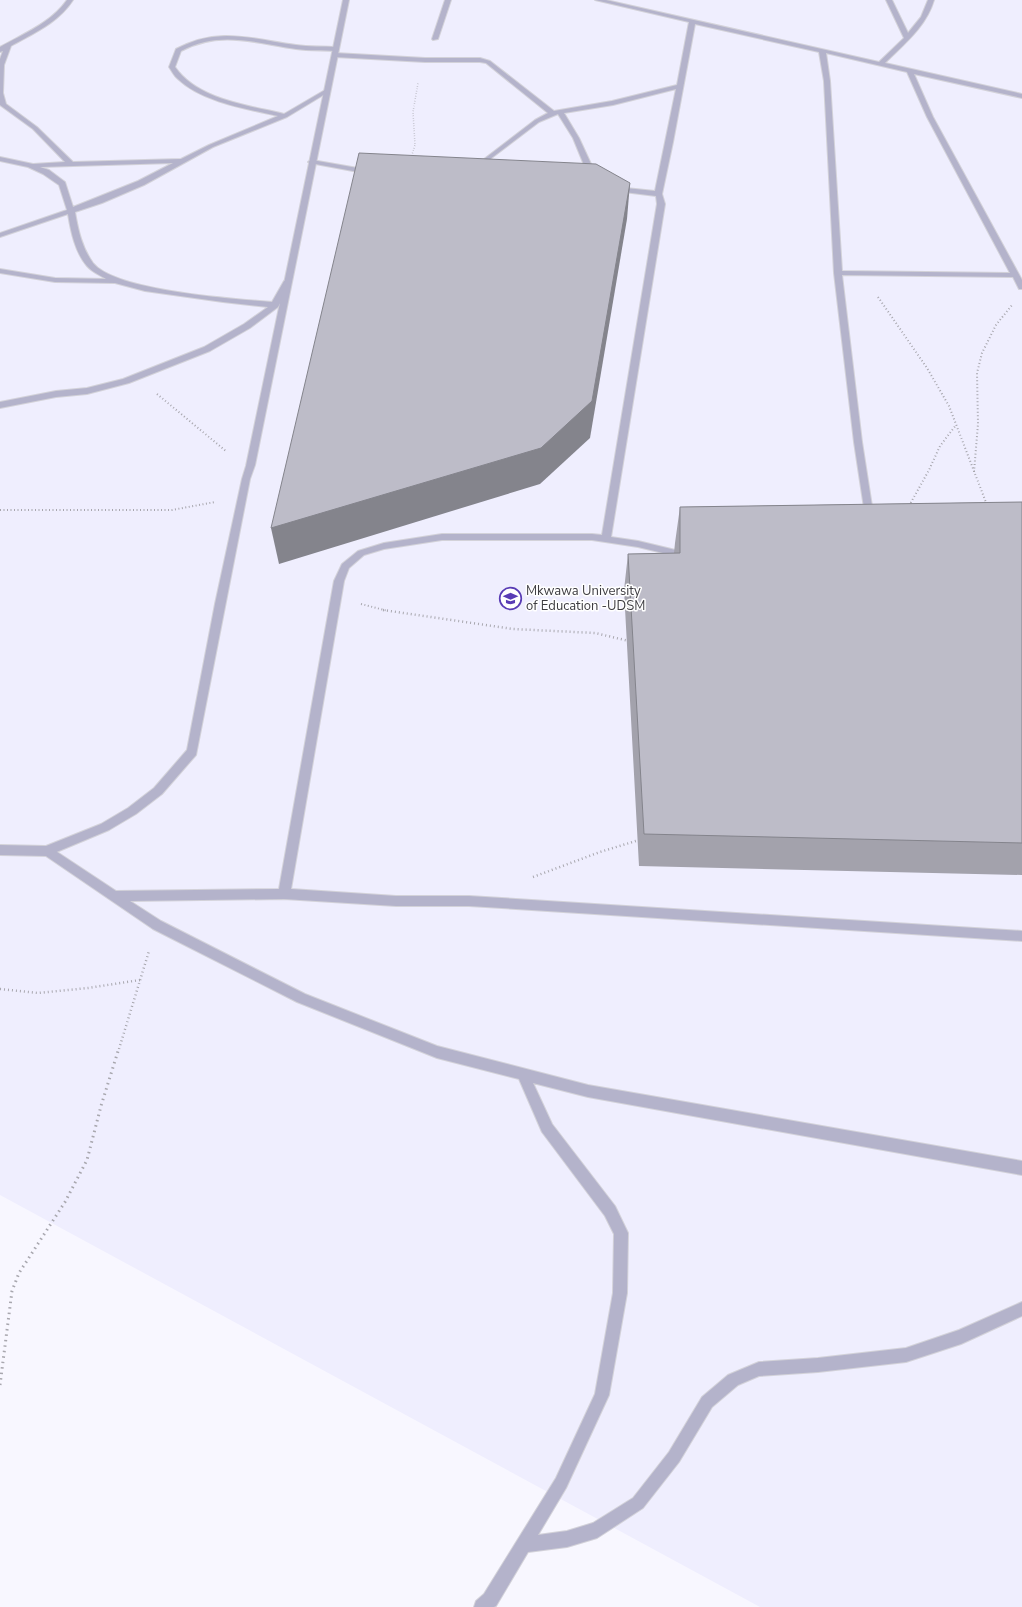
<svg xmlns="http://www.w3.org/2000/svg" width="1022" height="1607" font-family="'Nunito Sans',sans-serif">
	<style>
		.built { fill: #efeefe }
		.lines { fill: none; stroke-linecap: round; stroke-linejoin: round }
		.service-casing { stroke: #d3d2d9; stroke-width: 2 }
		.minor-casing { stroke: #d3d2d9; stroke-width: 2 }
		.path-far3 { stroke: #a8a7ae; stroke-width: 1.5; stroke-dasharray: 0.5 2; stroke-linecap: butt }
		.path-far2 { stroke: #a8a7ae; stroke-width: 2; stroke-dasharray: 1 2.5; stroke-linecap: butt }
		.path-far1 { stroke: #a8a7ae; stroke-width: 2.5; stroke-dasharray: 1 3; stroke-linecap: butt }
		.path { stroke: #a8a7ae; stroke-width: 3; stroke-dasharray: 1.5 4; stroke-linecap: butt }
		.service { fill: #b4b3cb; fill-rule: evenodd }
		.minor { fill: #b4b3cb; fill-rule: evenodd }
		.wall { fill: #a3a2ac }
		.shaded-wall { fill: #84848c }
		.building { fill: #bdbcc8; stroke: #84848c }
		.labels { text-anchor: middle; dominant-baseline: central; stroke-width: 3; stroke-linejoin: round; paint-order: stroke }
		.poi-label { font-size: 13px; fill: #3d3c41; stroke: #fff; text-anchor: start }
	</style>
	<rect width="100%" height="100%" fill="#f8f7ff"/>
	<!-- built -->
	<path class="built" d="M 0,0 L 1022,0 L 1022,1607 L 760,1607 L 0,1195 Z"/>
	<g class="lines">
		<defs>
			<g id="service">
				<path d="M 67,0 L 73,0 C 58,23 34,33 11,46 L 4,65 L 3,93 L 6,104 L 37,127 L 73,162 L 181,159 L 209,145 L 278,116 C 247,109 202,102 178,79 C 174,76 172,71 169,67 L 176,49 C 219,26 251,39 296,45 C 309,47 323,46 336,47 L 339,49 L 336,51 C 323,50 309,51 296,49 C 254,43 221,30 181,51 L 175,67 C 198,100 248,105 284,114 L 325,90 L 330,91 L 287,117 L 213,147 L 144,185 L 102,203 L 75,212 C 78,230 82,248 93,263 C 115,291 235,299 272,302 L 284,281 L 290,281 L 291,283 L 278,307 L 250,328 L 210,351 L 129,383 L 87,394 L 56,397 L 0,408 L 0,402 L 56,391 L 87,388 L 123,379 L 204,347 L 244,324 L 268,307 L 223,302 L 145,291 L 115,283 L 55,282 L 0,273 L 0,269 L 55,278 L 106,279 C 100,275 92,272 87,266 C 75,252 71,232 68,214 L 0,237 L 0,233 L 67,210 L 59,185 L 43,174 L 28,167 L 0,161 L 0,157 L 33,164 L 65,162 L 33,129 L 0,105 L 0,59 L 3,51 L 0,52 L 0,47 C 23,34 51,23 67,0 ZM 173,163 L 138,181 L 73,207 L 65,182 L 49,170 L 40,167 Z"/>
				<path d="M 445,0 L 451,0 L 438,39 L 433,40 L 432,39 Z"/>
				<path d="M 595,0 L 606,0 L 879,62 L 904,38 L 886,0 L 892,0 L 908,33 L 921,17 L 928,0 L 934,0 C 926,27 904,44 885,63 L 1022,94 L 1022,98 L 914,74 L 933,117 L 1022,280 L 1022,289 L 1019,289 L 1013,277 L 842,275 L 862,442 L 874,519 L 872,521 L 866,521 L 854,442 L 834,273 L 824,81 L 819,52 L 695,24 L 673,142 L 662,194 L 665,204 L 611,537 L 638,541 L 688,553 L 693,556 L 688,559 L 638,547 L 592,540 L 442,540 L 384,549 L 364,555 L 349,568 L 344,581 L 291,889 L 396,896 L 469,896 L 1022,931 L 1022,941 L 469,906 L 396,906 L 284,899 L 130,901 L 161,921 L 305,994 L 437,1046 L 588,1085 L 1022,1161 L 1022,1175 L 588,1097 L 533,1083 L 552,1124 L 615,1206 L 628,1233 L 627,1293 L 609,1395 L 566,1488 L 538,1535 L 567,1531 L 593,1523 L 633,1498 L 669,1452 L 702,1397 L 728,1375 L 759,1362 L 818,1358 L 906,1348 L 959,1330 L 1022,1302 L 1022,1316 L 961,1344 L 906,1362 L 818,1372 L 759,1376 L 738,1385 L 712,1407 L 679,1462 L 643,1508 L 597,1538 L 567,1547 L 528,1552 L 496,1606 L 494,1607 L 474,1607 L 476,1601 L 484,1594 L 556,1478 L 595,1394 L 613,1293 L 614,1234 L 605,1216 L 542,1132 L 519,1079 L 437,1058 L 297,1002 L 153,929 L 43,854 L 41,851 L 43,848 L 47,846 L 51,848 L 116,891 L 279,889 L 334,581 L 342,564 L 358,551 L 384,543 L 442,534 L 592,534 L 602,535 L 657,204 L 656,196 L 616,191 L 612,189 L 616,187 L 655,191 L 676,89 L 613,105 L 564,113 L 579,138 L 597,177 L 596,179 L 590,179 L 589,177 L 573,138 L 558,114 L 539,122 L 477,169 L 475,168 L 475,166 L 535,120 L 548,113 L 486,63 L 480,62 L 425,62 L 335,57 L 332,55 L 335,53 L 425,58 L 480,58 L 490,61 L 554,111 L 612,101 L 677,85 L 689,22 ZM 826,53 L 907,72 L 927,117 L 1010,273 L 842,271 L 830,81 Z"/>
				<path d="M 312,160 L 369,170 L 373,172 L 369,174 L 310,163 L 308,162 Z"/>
			</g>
			<path id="minor" d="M 343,0 L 349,0 L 255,465 L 250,479 L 196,755 L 162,794 L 136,814 L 109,830 L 47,856 L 0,855 L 0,845 L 46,846 L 101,824 L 128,808 L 154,788 L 187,750 L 215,604 L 242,479 L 246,466 Z"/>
		</defs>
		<!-- service casing -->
		<use href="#service" class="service-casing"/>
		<!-- minor casing -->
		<use href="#minor" class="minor-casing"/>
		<!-- path-far3 -->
		<path class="path-far3" d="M 411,158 L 415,145 L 413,112 L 418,83"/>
		<!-- path-far2 -->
		<g class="path-far2">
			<path d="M 878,297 L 927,368 L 949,406 L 987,505"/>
			<path d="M 157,394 L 227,452"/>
			<path d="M 974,472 L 978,424 L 977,373 L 982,353 L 996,325 L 1012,305"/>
			<path d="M 909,506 L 929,470 L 940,446 L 956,425"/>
			<path d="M 0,510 L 172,510 L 215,502"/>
			<path d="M 361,604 L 388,611"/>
		</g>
		<!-- path-far1 -->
		<g class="path-far1">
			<path d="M 383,610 L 513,629 L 595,633 L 629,641"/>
			<path d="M 533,877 L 600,852 L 639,840"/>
			<path d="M 0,989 L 38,993 L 88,988 L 140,980"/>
			<path d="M 119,1049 L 149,951"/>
		</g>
		<!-- path -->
		<path class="path" d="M 0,1385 L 12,1291 L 19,1273 L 65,1202 L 87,1160 L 101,1106 L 119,1048"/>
		<!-- service -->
		<use href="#service" class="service"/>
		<!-- minor -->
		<use href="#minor" class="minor"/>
	</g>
	<!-- wall -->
	<path class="wall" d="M 1022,502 L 1022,875 L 639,866 L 624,590 L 628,554 L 674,553 L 675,543 L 680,507 Z"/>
	<!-- shaded-wall -->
	<path class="shaded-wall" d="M 630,183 L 627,219 L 590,438 L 540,484 L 279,564 L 271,528 Z"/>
	<!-- building -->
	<g class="building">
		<path d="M 359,153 L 596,164 L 630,183 L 592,401 L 541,448 L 271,528 Z"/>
		<path d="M 1022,502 L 1022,843 L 644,834 L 628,554 L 680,553 L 680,507 Z"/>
	</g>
	<!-- icons -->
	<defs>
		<symbol id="university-ring" viewBox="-11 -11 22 22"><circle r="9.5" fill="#fff" stroke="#593cb5" stroke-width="1.5"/><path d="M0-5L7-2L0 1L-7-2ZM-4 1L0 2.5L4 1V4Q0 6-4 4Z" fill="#593cb5"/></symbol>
	</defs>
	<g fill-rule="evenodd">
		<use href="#university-ring" x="498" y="586" width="25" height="25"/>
	</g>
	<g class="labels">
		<!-- poi labels -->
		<g class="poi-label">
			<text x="526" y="591">Mkwawa University<tspan x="526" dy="15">of Education -UDSM</tspan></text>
		</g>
	</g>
</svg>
